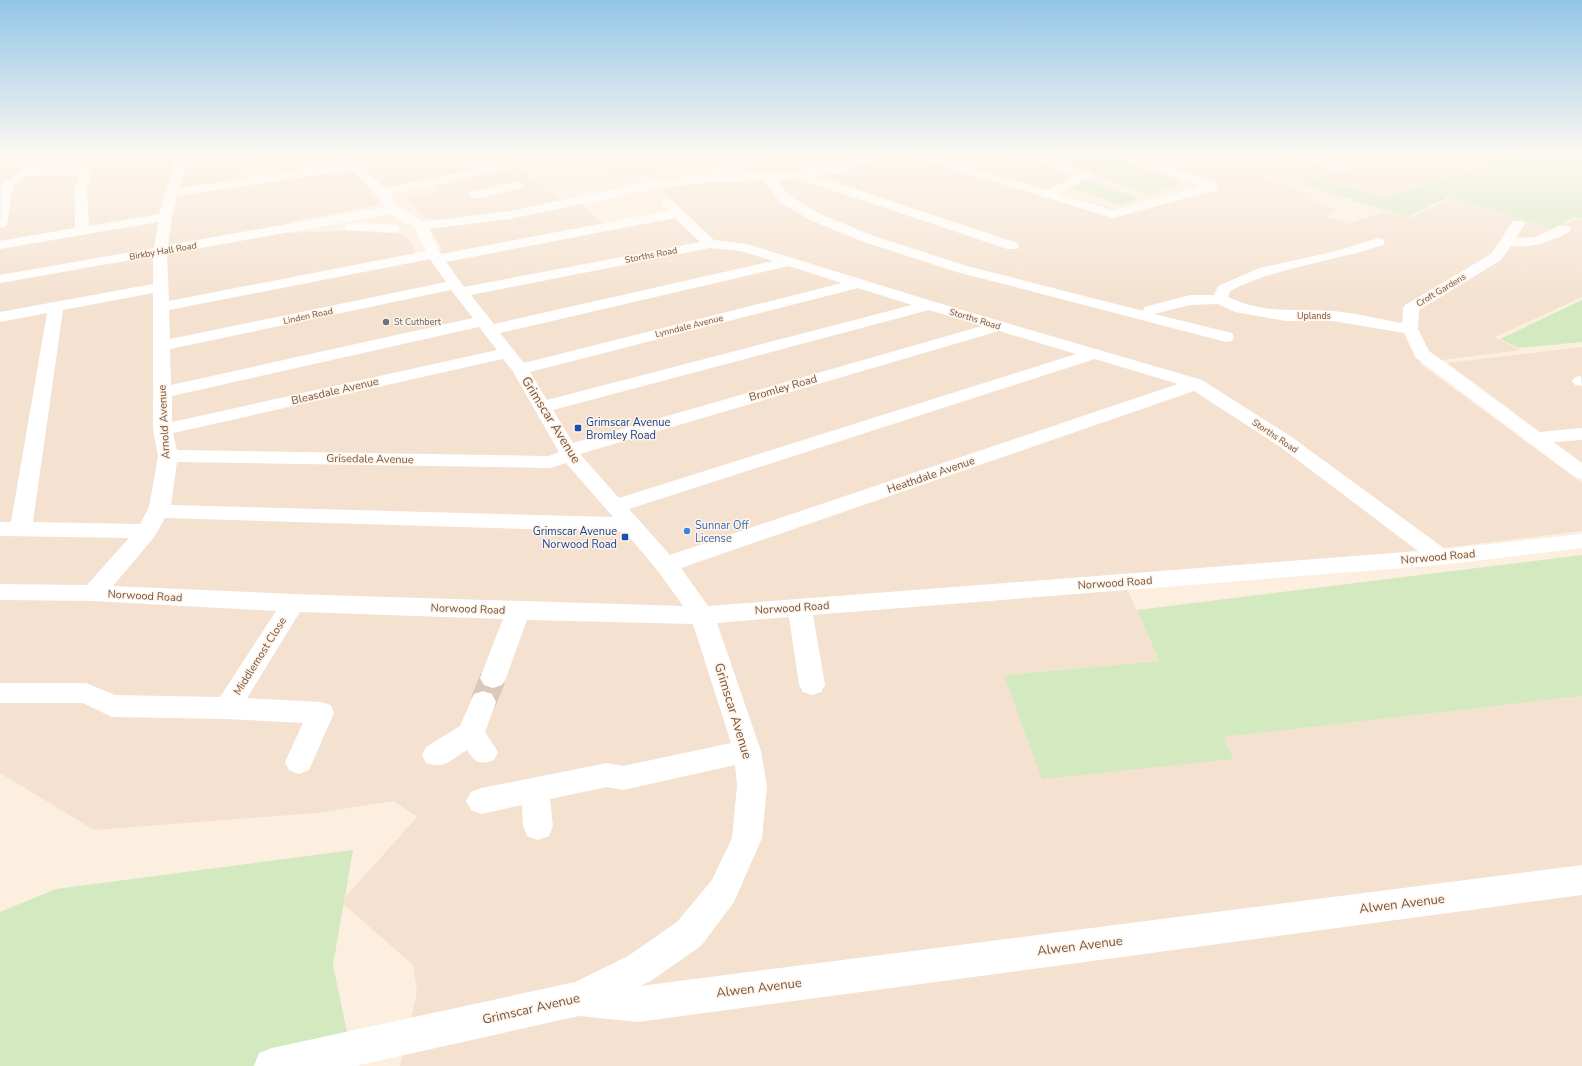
<svg xmlns="http://www.w3.org/2000/svg" width="1582" height="1066" font-family="'Nunito Sans',sans-serif">
	<style>
		.residential { fill: #f4e1cf }
		.green { fill: #d3e9bf }
		.lines { fill: none; stroke-linecap: round; stroke-linejoin: round }
		.minor-tunnel { stroke: #dac8ba; stroke-width: 26; stroke-dasharray: 26 13; stroke-linecap: butt }
		.minor { fill: #fff; fill-rule: evenodd }
		.worship-dot { fill: #6b7280; stroke: #fff4e6; stroke-width: 1.5 }
		.transit-dot { fill: #1a4fb4; stroke: #fff4e6; stroke-width: 1.5 }
		.shop-dot { fill: #3f7fe0; stroke: #fff4e6; stroke-width: 1.5 }
		.labels { text-anchor: middle; dominant-baseline: central; stroke-width: 3; stroke-linejoin: round; paint-order: stroke }
		.far-street-label { font-size: 9px; fill: #735448; stroke: #fff4e6 }
		.far-worship-label { font-size: 9px; fill: #5b616d; stroke: #fff4e6; text-anchor: start }
		.street-label { font-size: 11px; fill: #735448; stroke: #fff4e6 }
		.transit-label { font-size: 11px; fill: #164399; stroke: #fff4e6; text-anchor: start }
		.shop-label { font-size: 11px; fill: #366cbe; stroke: #fff4e6; text-anchor: start }
		.near-street-label { font-size: 13px; fill: #735448; stroke: #fff4e6 }
	</style>
	<rect width="100%" height="100%" fill="#fcefe0"/>
	<!-- residential -->
	<g class="residential">
		<path d="M 0,156 L 238,156 L 239,162 L 236,187 L 365,167 L 356,156 L 544,156 L 467,172 L 473,178 L 519,168 L 560,201 L 505,212 L 447,221 L 426,218 L 407,199 L 438,192 L 433,187 L 451,183 L 442,176 L 369,193 L 381,204 L 285,223 L 287,233 L 362,230 L 392,231 L 408,237 L 417,255 L 442,249 L 429,227 L 580,202 L 607,228 L 684,213 L 658,188 L 705,182 L 793,178 L 841,172 L 885,156 L 1052,156 L 1041,158 L 1084,174 L 1048,191 L 1115,209 L 1256,176 L 1311,194 L 1301,198 L 1338,210 L 1324,216 L 1350,224 L 1384,211 L 1410,218 L 1451,198 L 1553,230 L 1575,219 L 1582,220 L 1582,297 L 1495,337 L 1520,350 L 1419,363 L 1582,483 L 1582,531 L 1419,551 L 1122,577 L 1159,661 L 1004,675 L 1234,759 L 1223,737 L 1582,696 L 1582,1066 L 400,1066 L 417,992 L 413,965 L 341,902 L 417,817 L 394,801 L 316,813 L 94,830 L 0,773 Z"/>
		<path d="M 589,156 L 662,156 L 660,170 L 616,173 Z"/>
		<path d="M 1145,156 L 1511,156 L 1383,196 L 1315,177 L 1306,180 L 1277,170 L 1220,183 Z"/>
		<path d="M 1582,347 L 1582,463 L 1448,363 Z"/>
	</g>
	<!-- green -->
	<g class="green">
		<path d="M 1054,156 L 1110,156 L 1128,162 L 1086,173 L 1046,158 Z"/>
		<path d="M 1514,156 L 1582,156 L 1582,219 L 1574,217 L 1552,229 L 1449,197 L 1407,217 L 1301,184 L 1315,178 L 1385,197 Z"/>
		<path d="M 1129,163 L 1184,184 L 1145,194 L 1091,173 Z"/>
		<path d="M 1086,180 L 1138,198 L 1122,205 L 1068,187 Z"/>
		<path d="M 1582,300 L 1582,342 L 1519,348 L 1500,339 Z"/>
		<path d="M 1582,555 L 1582,696 L 1223,737 L 1234,759 L 1042,779 L 1004,675 L 1159,661 L 1137,610 Z"/>
		<path d="M 353,850 L 333,965 L 354,1066 L 0,1066 L 0,912 L 56,889 Z"/>
	</g>
	<g class="lines">
		<!-- minor-tunnel -->
		<path class="minor-tunnel" d="M 483,702 L 493,678"/>
		<!-- minor -->
		<g class="minor">
			<path d="M 45,156 L 58,156 L 40,169 L 82,167 L 90,169 L 92,172 L 87,186 L 89,226 L 159,214 L 174,165 L 164,156 L 177,156 L 186,164 L 179,188 L 345,164 L 337,156 L 349,156 L 385,188 L 538,156 L 559,156 L 553,159 L 390,194 L 398,207 L 423,222 L 510,211 L 648,182 L 701,175 L 800,171 L 835,167 L 864,156 L 880,156 L 878,158 L 841,173 L 816,176 L 1017,243 L 1019,246 L 1017,249 L 1007,249 L 799,179 L 776,180 L 790,196 L 820,214 L 874,236 L 967,266 L 1143,311 L 1144,307 L 1190,295 L 1214,295 L 1218,286 L 1260,268 L 1336,251 L 1378,238 L 1383,239 L 1385,242 L 1383,245 C 1333,262 1276,267 1230,291 L 1228,297 C 1266,315 1294,308 1333,311 C 1356,313 1379,319 1402,323 L 1403,308 L 1405,305 L 1491,254 L 1513,221 L 1523,221 L 1525,224 L 1516,238 L 1535,237 L 1559,226 L 1569,226 L 1571,229 L 1569,232 C 1550,242 1532,248 1511,246 L 1501,260 L 1419,310 L 1418,329 L 1429,351 L 1539,432 L 1582,428 L 1582,440 L 1553,442 L 1582,463 L 1582,479 L 1575,477 L 1416,358 L 1404,333 L 1333,321 L 1286,321 L 1235,312 L 1218,304 L 1190,305 L 1154,314 L 1232,333 L 1234,337 L 1232,341 L 1226,342 L 957,272 L 864,242 L 810,220 L 780,202 L 764,180 L 701,183 L 648,190 L 510,219 L 429,229 L 441,254 L 668,211 L 661,203 L 667,199 L 672,200 L 714,240 L 747,244 L 935,302 L 1202,380 L 1293,438 L 1445,549 L 1582,534 L 1582,548 L 1441,565 L 813,615 L 825,685 L 821,692 L 812,695 L 803,692 L 799,685 L 789,617 L 717,623 L 761,751 L 767,786 L 762,838 L 734,902 L 701,946 L 652,980 L 640,986 L 1582,865 L 1582,895 L 638,1022 L 579,1016 L 355,1066 L 254,1066 L 259,1053 L 272,1048 L 575,982 L 628,956 L 677,922 L 712,880 L 732,838 L 737,786 L 735,765 L 623,790 L 607,787 L 550,799 L 553,826 L 549,836 L 538,840 L 527,836 L 523,826 L 522,805 L 481,814 L 471,810 L 466,801 L 471,792 L 481,788 L 607,763 L 623,766 L 731,743 L 693,624 L 527,620 L 506,678 L 502,685 L 493,688 L 484,685 L 480,678 L 503,619 L 300,612 L 247,698 L 321,702 L 331,705 L 334,713 L 309,770 L 299,774 L 289,770 L 285,762 L 303,723 L 227,719 L 112,717 L 83,703 L 0,703 L 0,683 L 86,683 L 115,695 L 220,697 L 276,611 L 93,601 L 0,600 L 0,584 L 87,585 L 129,538 L 0,536 L 0,522 L 11,522 L 47,313 L 0,322 L 0,312 L 153,284 L 153,256 L 0,283 L 0,275 L 154,248 L 158,222 L 0,249 L 0,241 L 75,228 L 75,186 L 79,175 L 27,176 L 13,186 L 7,224 L 5,227 L 0,228 L 1,184 ZM 351,170 L 377,194 L 385,207 L 168,245 L 172,217 L 177,196 ZM 391,214 L 415,228 L 426,251 L 169,301 L 167,254 ZM 675,218 L 700,242 L 464,287 L 446,262 ZM 710,248 L 741,251 L 773,261 L 494,324 L 471,295 ZM 430,259 L 446,282 L 170,339 L 169,310 ZM 789,266 L 842,283 L 524,363 L 500,333 ZM 858,288 L 912,305 L 547,400 L 530,372 ZM 451,290 L 473,318 L 171,385 L 170,349 ZM 153,293 L 153,430 L 158,456 L 149,507 L 140,524 L 33,522 L 63,310 ZM 929,310 L 982,326 L 573,443 L 553,410 ZM 479,327 L 497,350 L 172,422 L 172,396 ZM 999,331 L 1076,354 L 619,498 L 580,454 ZM 503,359 L 512,370 L 559,452 L 549,456 L 177,450 L 173,433 ZM 1095,359 L 1178,384 L 670,555 L 629,509 ZM 1194,391 L 1279,446 L 1418,551 L 708,606 L 681,568 ZM 177,462 L 551,468 L 566,463 L 613,517 L 171,505 ZM 165,518 L 625,532 L 658,571 L 683,606 L 293,594 L 113,586 L 155,536 Z"/>
			<path d="M 755,156 L 776,156 L 774,158 L 729,168 L 715,174 L 709,170 L 722,162 Z"/>
			<path d="M 915,156 L 932,156 L 1047,190 L 1077,175 L 1028,158 L 1026,156 L 1042,156 L 1091,172 L 1093,175 L 1059,194 L 1113,210 L 1201,187 L 1127,158 L 1125,156 L 1141,156 L 1217,184 L 1219,187 L 1217,190 L 1113,218 L 917,158 Z"/>
			<path d="M 1300,156 L 1316,156 L 1346,165 L 1348,168 L 1346,171 L 1338,171 L 1302,158 Z"/>
			<path d="M 517,181 L 521,182 L 523,185 L 521,188 L 475,199 L 469,195 L 471,192 Z"/>
			<path d="M 352,223 L 393,225 L 398,226 L 400,229 L 398,232 L 393,233 L 347,230 L 345,227 L 347,224 Z"/>
			<path d="M 1581,376 L 1582,386 L 1575,385 L 1572,381 L 1575,377 Z"/>
			<path d="M 483,691 L 492,694 L 496,702 L 485,732 L 498,752 L 494,760 C 479,766 475,762 467,750 C 452,759 444,770 426,763 L 422,755 L 426,747 L 460,726 L 474,694 Z"/>
		</g>
	</g>
	<!-- sky -->
	<linearGradient id="sky" x2="0" y2="1"><stop stop-color="#93c6e7"/><stop offset="0.51" stop-color="#fef8f1"/><stop offset="1" stop-color="#fef8f1" stop-opacity="0"/></linearGradient>
	<rect width="1582" height="305" fill="url(#sky)"/>
	<!-- markers -->
	<circle class="worship-dot" cx="386" cy="322" r="4"/>
	<g class="transit-dot">
		<rect x="574" y="424" width="8" height="8" rx="2"/>
		<rect x="621" y="533" width="8" height="8" rx="2"/>
	</g>
	<circle class="shop-dot" cx="687" cy="531" r="4"/>
	<g class="labels">
		<!-- far-street labels -->
		<g class="far-street-label">
			<text transform="translate(163 251) rotate(-10)">Birkby Hall Road</text>
			<text transform="translate(651 255) rotate(-11)">Storths Road</text>
			<text transform="translate(1441 290) rotate(-31)">Croft Gardens</text>
			<text transform="translate(308 316) rotate(-12)">Linden Road</text>
			<text x="1314" y="316">Uplands</text>
			<text transform="translate(975 319) rotate(17)">Storths Road</text>
			<text transform="translate(689 326) rotate(-14)">Lynndale Avenue</text>
			<text transform="translate(1275 436) rotate(34)">Storths Road</text>
		</g>
		<!-- far-worship labels -->
		<g class="far-worship-label">
			<text x="394" y="322">St Cuthbert</text>
		</g>
		<!-- street labels -->
		<g class="street-label">
			<text transform="translate(783 388) rotate(-16)">Bromley Road</text>
			<text transform="translate(335 391) rotate(-13)">Bleasdale Avenue</text>
			<text transform="translate(164 422) rotate(-93)">Arnold Avenue</text>
			<text transform="translate(370 459) rotate(1)">Grisedale Avenue</text>
			<text transform="translate(931 475) rotate(-19)">Heathdale Avenue</text>
			<text transform="translate(1438 557) rotate(-5)">Norwood Road</text>
			<text transform="translate(1115 583) rotate(-4)">Norwood Road</text>
			<text transform="translate(145 596) rotate(3)">Norwood Road</text>
			<text transform="translate(792 608) rotate(-4)">Norwood Road</text>
			<text transform="translate(468 609) rotate(2)">Norwood Road</text>
			<text transform="translate(260 656) rotate(-58)">Middlemost Close</text>
		</g>
		<!-- transit labels -->
		<g class="transit-label">
			<text x="586" y="422">Grimscar Avenue<tspan x="586" dy="13">Bromley Road</tspan></text>
			<text x="617" y="531" text-anchor="end">Grimscar Avenue<tspan x="617" dy="13">Norwood Road</tspan></text>
		</g>
		<!-- shop labels -->
		<g class="shop-label">
			<text x="695" y="525">Sunnar Off<tspan x="695" dy="13">License</tspan></text>
		</g>
		<!-- near-street labels -->
		<g class="near-street-label">
			<text transform="translate(551 420) rotate(58)">Grimscar Avenue</text>
			<text transform="translate(733 711) rotate(73)">Grimscar Avenue</text>
			<text transform="translate(1402 904) rotate(-7)">Alwen Avenue</text>
			<text transform="translate(1080 946) rotate(-7)">Alwen Avenue</text>
			<text transform="translate(759 988) rotate(-7)">Alwen Avenue</text>
			<text transform="translate(531 1009) rotate(-13)">Grimscar Avenue</text>
		</g>
	</g>
</svg>
